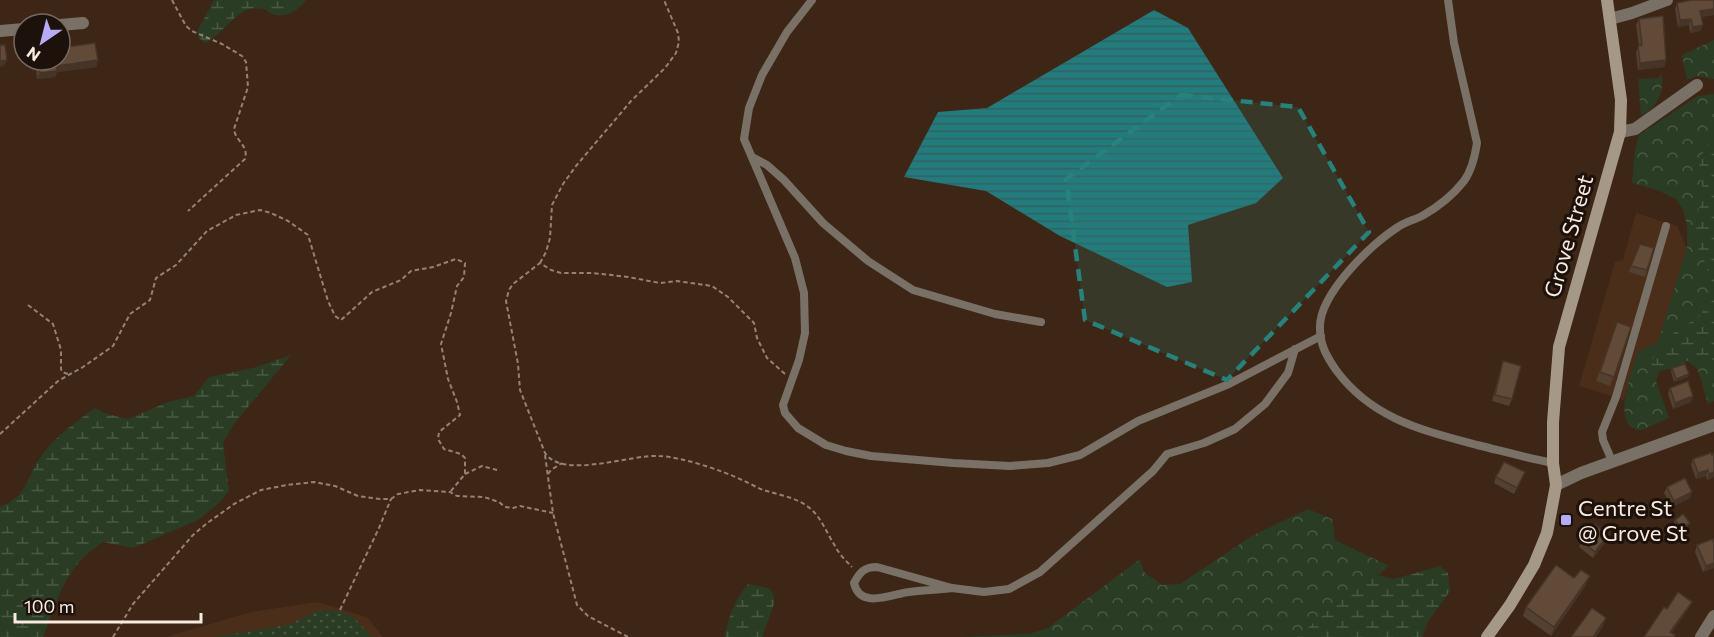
<svg xmlns="http://www.w3.org/2000/svg" width="1714" height="637" font-family="Commissioner,sans-serif">
	<style>
		.built { fill: #4a2e19 }
		.grass { fill: url(#grass-dots) }
		.forest { fill: url(#forest-crowns) }
		.wetland { fill: url(#wetland-marsh) }
		.water { fill: url(#water-rules) }
		.lines { fill: none; stroke-linecap: round; stroke-linejoin: round }
		.path { stroke: #968275; stroke-width: 2; stroke-dasharray: 4.5 3; stroke-linecap: butt }
		.service { stroke: #797166; stroke-width: 8 }
		.minor { stroke: #797166; stroke-width: 12 }
		.tertiary { stroke: #797166; stroke-width: 12 }
		.secondary { stroke: #a59887; stroke-width: 12 }
		.wall { fill: #544030 }
		.shaded-wall { fill: #453427 }
		.building { fill: #624a38; stroke: #453427; stroke-width: 1.5 }
		.marked { fill: #26827a; fill-opacity: 0.2; stroke: #26827a; stroke-width: 4.5; stroke-dasharray: 12 8; stroke-linejoin: round }
		.poi-dot { fill: #b7abf8; stroke: #1c120b; stroke-width: 2 }
		.labels { text-anchor: middle; dominant-baseline: central; stroke-width: 6; stroke-linejoin: round; paint-order: stroke }
		.street-label { font-size: 22px; fill: #faebe1; stroke: #1c120b }
		.poi-label { font-size: 22px; fill: #faebe1; stroke: #1c120b; text-anchor: start }
	</style>
	<defs>
		<pattern id="grass-dots" width="8" height="8" patternUnits="userSpaceOnUse" patternTransform="scale(1.5)"><rect width="8" height="8" fill="#2a3d24"/><path d="M2 2h.1M6 6h.1" fill="none" stroke="#4a5944" stroke-width="1.8" stroke-linecap="round"/></pattern>
		<pattern id="forest-crowns" width="20" height="18" patternUnits="userSpaceOnUse" patternTransform="scale(1.5)"><rect width="20" height="18" fill="#2a3d24"/><path d="M2 6a3 3 0 1 1 6 0M12 15a3 3 0 1 1 6 0" fill="none" stroke="#4a5944"/></pattern>
		<pattern id="wetland-marsh" width="20" height="14" patternUnits="userSpaceOnUse" patternTransform="scale(1.5)"><rect width="20" height="14" fill="#2a3d24"/><path d="M1 5h8M5 5V1M11 12h8M15 12V8" fill="none" stroke="#4a5944"/></pattern>
		<pattern id="water-rules" width="6" height="5" patternUnits="userSpaceOnUse" patternTransform="scale(1.5)"><rect width="6" height="5" fill="#227b7c"/><path d="M0 2.5h6" fill="none" stroke="#366060"/></pattern>
	</defs>
	<rect width="100%" height="100%" fill="#3d2616"/>
	<!-- built -->
	<g class="built">
		<path d="M 1636,213 L 1677,226 L 1687,248 L 1658,343 L 1638,352 L 1624,400 L 1579,386 L 1615,262 L 1623,260 Z"/>
		<path d="M 317,602 L 367,617 L 383,637 L 166,637 L 251,612 Z"/>
	</g>
	<!-- grass -->
	<path class="grass" d="M 320,610 C 347,610 355,616 371,637 L 214,637 L 288,625 Z"/>
	<!-- forest -->
	<g class="forest">
		<path d="M 1714,40 L 1714,79 L 1697,76 L 1687,80 L 1682,55 Z"/>
		<path d="M 1662,74 C 1663,94 1659,106 1641,116 L 1638,79 L 1658,78 Z"/>
		<path d="M 1714,94 L 1714,401 L 1708,404 L 1698,370 L 1683,357 L 1662,364 L 1656,381 L 1669,418 L 1642,430 C 1608,430 1633,369 1638,352 L 1658,342 L 1687,248 L 1687,225 L 1683,210 L 1676,199 L 1657,190 L 1632,183 L 1635,151 L 1639,135 L 1698,96 Z"/>
		<path d="M 1308,509 L 1332,519 L 1335,540 L 1389,566 L 1378,575 L 1363,580 L 1297,637 L 960,637 L 1029,634 L 1048,628 L 1140,559 L 1144,572 L 1162,585 L 1180,584 L 1252,536 Z"/>
	</g>
	<!-- wetland -->
	<g class="wetland">
		<path d="M 214,0 L 306,0 C 295,14 279,22 265,9 C 260,9 255,8 250,9 C 236,11 221,36 205,43 L 199,38 L 197,32 Z"/>
		<path d="M 1714,136 L 1714,358 L 1701,363 L 1689,360 L 1676,368 L 1650,372 L 1648,367 C 1655,354 1665,340 1677,330 C 1689,320 1700,324 1706,303 C 1709,293 1710,275 1706,266 C 1702,253 1692,240 1694,226 C 1695,215 1700,206 1705,196 C 1697,168 1695,160 1714,136 Z"/>
		<path d="M 291,355 L 234,424 L 223,443 L 229,491 L 219,503 L 198,520 L 133,548 L 103,542 C 64,567 59,597 43,637 L 0,637 L 0,507 C 29,495 25,480 40,458 C 53,438 76,422 95,408 L 107,414 L 128,419 L 168,402 L 194,396 L 209,377 L 253,368 Z"/>
		<path d="M 1440,566 L 1448,573 L 1450,591 L 1429,620 L 1422,637 L 1297,637 L 1363,580 L 1378,575 L 1394,579 Z"/>
		<path d="M 748,584 L 769,588 L 774,595 L 774,604 L 762,637 L 725,637 C 728,616 735,600 748,584 Z"/>
	</g>
	<!-- water -->
	<path class="water" d="M 1154,10 L 1188,28 L 1283,178 L 1256,203 L 1188,225 L 1192,282 L 1167,287 L 1060,236 L 986,191 L 904,177 L 938,112 L 987,108 Z"/>
	<g class="lines">
		<!-- path -->
		<g class="path">
			<path d="M 172,0 L 186,26 L 192,31 L 222,44 L 242,56 L 246,62 L 248,87 L 234,129 C 235,141 249,145 245,159 L 188,211"/>
			<path d="M 540,263 L 546,252 L 550,238 L 552,205 L 563,184 L 576,166 L 631,101 L 665,68 L 676,53 L 679,42 L 678,33 L 664,0"/>
			<path d="M 28,305 L 53,324 L 61,350 L 61,369 L 62,372 L 68,374"/>
			<path d="M 785,374 L 767,358 L 757,338 L 754,323 L 728,297 L 712,286 L 677,281 L 660,283 L 628,277 L 593,273 L 561,273 L 551,270 L 540,263 L 513,284 L 509,290 L 506,301 L 518,364 L 520,390 L 545,453 C 563,480 631,454 659,456 C 682,457 721,470 742,480 C 749,483 756,487 763,490 C 780,495 800,498 813,511 C 822,520 828,535 835,546 C 839,554 846,561 852,567"/>
			<path d="M 0,434 L 58,381 L 83,367 L 113,346 L 130,314 L 150,300 L 156,278 L 176,265 L 207,231 L 236,215 L 260,210 L 271,213 L 288,221 L 308,235 L 328,301 L 335,316 L 341,320 L 372,292 L 401,280 L 411,271 L 433,267 L 456,259 L 465,263 L 464,277 L 457,286 L 451,313 L 441,344 L 448,379 L 457,402 L 460,415 L 439,432 L 438,439 L 444,449 L 461,454 L 465,458 L 465,474 L 450,492"/>
			<path d="M 545,455 L 553,513 L 577,605 L 588,616 L 628,637"/>
			<path d="M 465,474 L 482,466 L 497,470"/>
			<path d="M 548,474 L 551,470 L 562,463"/>
			<path d="M 340,610 L 379,528 L 391,499"/>
			<path d="M 113,637 L 133,604 L 193,535 L 206,524 L 234,504 L 261,490 L 287,485 L 314,482 L 335,486 L 358,496 L 380,499 L 391,499 L 398,494 L 420,490 L 450,492 L 457,496 L 484,497 L 499,502 L 505,507 L 513,508 L 520,506 L 553,513"/>
		</g>
		<!-- service -->
		<g class="service">
			<path d="M 812,0 L 787,32 L 762,75 L 749,108 L 744,139 L 795,258 L 804,293 L 805,333 L 799,360 L 783,405 L 785,413 L 798,428 L 826,445 L 846,451 L 871,456 L 953,463 L 1010,466 L 1048,463 L 1080,455 L 1138,421 L 1229,384 L 1321,336"/>
			<path d="M 1448,0 L 1454,43 L 1477,143 C 1475,156 1472,170 1464,181 C 1453,195 1438,207 1422,216 C 1414,220 1405,222 1398,227 C 1371,244 1318,295 1320,329 C 1320,345 1327,357 1336,370 C 1372,419 1422,430 1477,445 C 1502,451 1527,458 1553,463"/>
			<path d="M 752,157 L 767,165 L 784,180 L 823,223 L 868,261 L 913,290 L 995,314 L 1041,322"/>
			<path d="M 1612,461 L 1603,440 L 1602,432 L 1616,397 L 1666,226"/>
			<path d="M 952,588 C 938,590 923,590 909,592 C 892,594 860,610 854,583 C 860,572 864,567 877,567 L 952,588 L 984,592 L 1009,589 L 1040,572 L 1153,471 L 1167,454 L 1204,443 L 1235,429 L 1265,404 L 1288,373 L 1295,349"/>
		</g>
		<!-- minor -->
		<g class="minor">
			<path d="M 1610,19 L 1632,13 L 1667,0"/>
			<path d="M 60,25 L 83,23"/>
			<path d="M 0,31 L 24,29"/>
			<path d="M 1620,132 L 1635,129 L 1697,85"/>
			<path d="M 1701,637 L 1714,616"/>
		</g>
		<!-- tertiary -->
		<path class="tertiary" d="M 1556,485 L 1581,473 L 1714,425"/>
		<!-- secondary -->
		<path class="secondary" d="M 1487,637 L 1510,605 L 1534,565 L 1547,533 L 1556,485 L 1553,463 L 1553,422 L 1559,347 L 1620,132 L 1621,100 L 1607,0"/>
	</g>
	<!-- wall -->
	<g class="wall">
		<path d="M 1677,3 L 1714,15 L 1701,17 L 1703,25 L 1700,31 L 1690,33 L 1689,25 L 1678,27 L 1675,9 Z"/>
		<path d="M 1639,19 L 1666,60 L 1664,67 L 1638,70 L 1636,52 L 1639,46 L 1636,25 Z"/>
		<path d="M 35,60 L 98,60 L 96,67 L 57,72 L 55,77 L 37,79 Z"/>
		<path d="M 1631,266 L 1647,270 L 1645,277 L 1629,272 Z"/>
		<path d="M 1617,322 L 1631,327 L 1610,386 L 1596,381 Z"/>
		<path d="M 1503,361 L 1512,399 L 1509,406 L 1492,401 Z"/>
		<path d="M 1672,368 L 1688,377 L 1674,382 L 1671,371 Z"/>
		<path d="M 1670,388 L 1691,402 L 1673,409 L 1668,394 Z"/>
		<path d="M 1711,453 L 1714,477 L 1707,480 L 1706,476 L 1696,479 L 1691,465 L 1693,459 Z"/>
		<path d="M 1496,477 L 1522,478 L 1514,494 L 1494,483 Z"/>
		<path d="M 1667,487 L 1690,498 L 1672,507 L 1664,493 Z"/>
		<path d="M 1675,520 L 1688,526 L 1680,531 L 1674,523 Z"/>
		<path d="M 1582,541 L 1606,541 L 1593,558 L 1579,547 Z"/>
		<path d="M 1714,543 L 1714,568 L 1703,572 L 1695,552 L 1697,545 Z"/>
		<path d="M 1574,578 L 1586,585 L 1551,636 L 1523,616 L 1526,607 Z"/>
	</g>
	<!-- shaded-wall -->
	<g class="shaded-wall">
		<path d="M 1714,9 L 1714,15 L 1698,17 L 1700,11 Z"/>
		<path d="M 1691,19 L 1689,25 L 1678,27 L 1680,20 Z"/>
		<path d="M 1703,25 L 1700,31 L 1690,33 L 1693,27 Z"/>
		<path d="M 7,60 L 4,66 L 0,67 L 0,61 Z"/>
		<path d="M 98,60 L 96,67 L 57,72 L 55,77 L 37,79 L 40,73 L 57,66 Z"/>
		<path d="M 1666,60 L 1664,67 L 1638,70 L 1640,63 Z"/>
		<path d="M 1689,374 L 1688,377 L 1674,382 L 1676,379 Z"/>
		<path d="M 1693,396 L 1691,402 L 1673,409 L 1675,403 Z"/>
		<path d="M 1708,470 L 1706,476 L 1696,479 L 1698,473 Z"/>
		<path d="M 1714,472 L 1714,477 L 1707,480 L 1709,474 Z"/>
		<path d="M 1692,492 L 1690,498 L 1672,507 L 1674,501 Z"/>
		<path d="M 1690,523 L 1688,526 L 1680,531 L 1682,528 Z"/>
		<path d="M 1608,535 L 1606,541 L 1593,558 L 1595,552 Z"/>
		<path d="M 1714,563 L 1714,568 L 1703,572 L 1706,566 Z"/>
		<path d="M 1590,576 L 1586,585 L 1551,636 L 1554,627 Z"/>
		<path d="M 1692,602 L 1689,608 L 1669,637 L 1670,632 Z"/>
		<path d="M 1606,618 L 1603,627 L 1596,637 L 1593,637 Z"/>
	</g>
	<!-- building -->
	<g class="building">
		<path d="M 1692,0 L 1714,0 L 1714,9 L 1700,11 L 1703,25 L 1693,27 L 1691,19 L 1680,20 L 1677,3 Z"/>
		<path d="M 1663,16 L 1666,60 L 1640,63 L 1638,46 L 1642,45 L 1639,19 Z"/>
		<path d="M 95,43 L 98,60 L 57,66 L 57,71 L 40,73 L 38,60 L 60,60 L 60,48 Z"/>
		<path d="M 0,45 L 5,45 L 7,60 L 0,61 Z"/>
		<path d="M 1640,244 L 1654,248 L 1647,270 L 1631,266 Z"/>
		<path d="M 1617,322 L 1631,327 L 1614,377 L 1600,372 Z"/>
		<path d="M 1503,361 L 1521,366 L 1512,399 L 1495,395 Z"/>
		<path d="M 1685,364 L 1689,374 L 1676,379 L 1672,368 Z"/>
		<path d="M 1688,381 L 1693,396 L 1675,403 L 1670,388 Z"/>
		<path d="M 1711,453 L 1712,455 L 1714,453 L 1714,472 L 1709,474 L 1708,470 L 1698,473 L 1693,459 Z"/>
		<path d="M 1504,462 L 1525,472 L 1517,488 L 1496,477 Z"/>
		<path d="M 1685,478 L 1692,492 L 1674,501 L 1667,487 Z"/>
		<path d="M 1683,514 L 1690,523 L 1682,528 L 1675,520 Z"/>
		<path d="M 1595,524 L 1608,535 L 1595,552 L 1582,541 Z"/>
		<path d="M 1713,539 L 1714,543 L 1714,563 L 1706,566 L 1697,545 Z"/>
		<path d="M 1556,565 L 1574,578 L 1581,570 L 1590,576 L 1554,627 L 1526,607 Z"/>
		<path d="M 1678,592 L 1692,602 L 1670,632 L 1675,635 L 1674,637 L 1644,637 L 1664,607 L 1667,609 Z"/>
		<path d="M 1592,608 L 1606,618 L 1593,637 L 1571,637 Z"/>
	</g>
	<!-- marked area -->
	<path class="marked" d="M 1181,95 L 1298,107 L 1369,232 L 1227,380 L 1085,320 L 1066,179 Z"/>
	<!-- markers -->
	<rect class="poi-dot" x="1560" y="514" width="12" height="12" rx="3"/>
	<g class="labels">
		<!-- street labels -->
		<g class="street-label">
			<text transform="translate(1568 236) rotate(-74)">Grove Street</text>
		</g>
		<!-- poi labels -->
		<g class="poi-label">
			<text x="1578" y="507">Centre St<tspan x="1578" dy="25">@ Grove St</tspan></text>
		</g>
	</g>
	<!-- north arrow -->
	<g transform="translate(42 42) rotate(215)"><circle r="28" fill="#1c120b" stroke="#756961" stroke-width="1.5"/>
	<path d="M0-4.5L10 22L0 15L-10 22Z" fill="#b7abf8"/>
	<text y="-9" font-size="16" font-weight="bold" text-anchor="middle" fill="#faebe1">N</text>
	</g>
	<!-- scale -->
	<path d="M15 613v9h186v-9" fill="none" stroke="#faebe1" stroke-width="3"/>
	<text x="24" y="613" font-size="18" fill="#faebe1" stroke="#1c120b" stroke-width="4.5" paint-order="stroke">100 m</text>
</svg>
